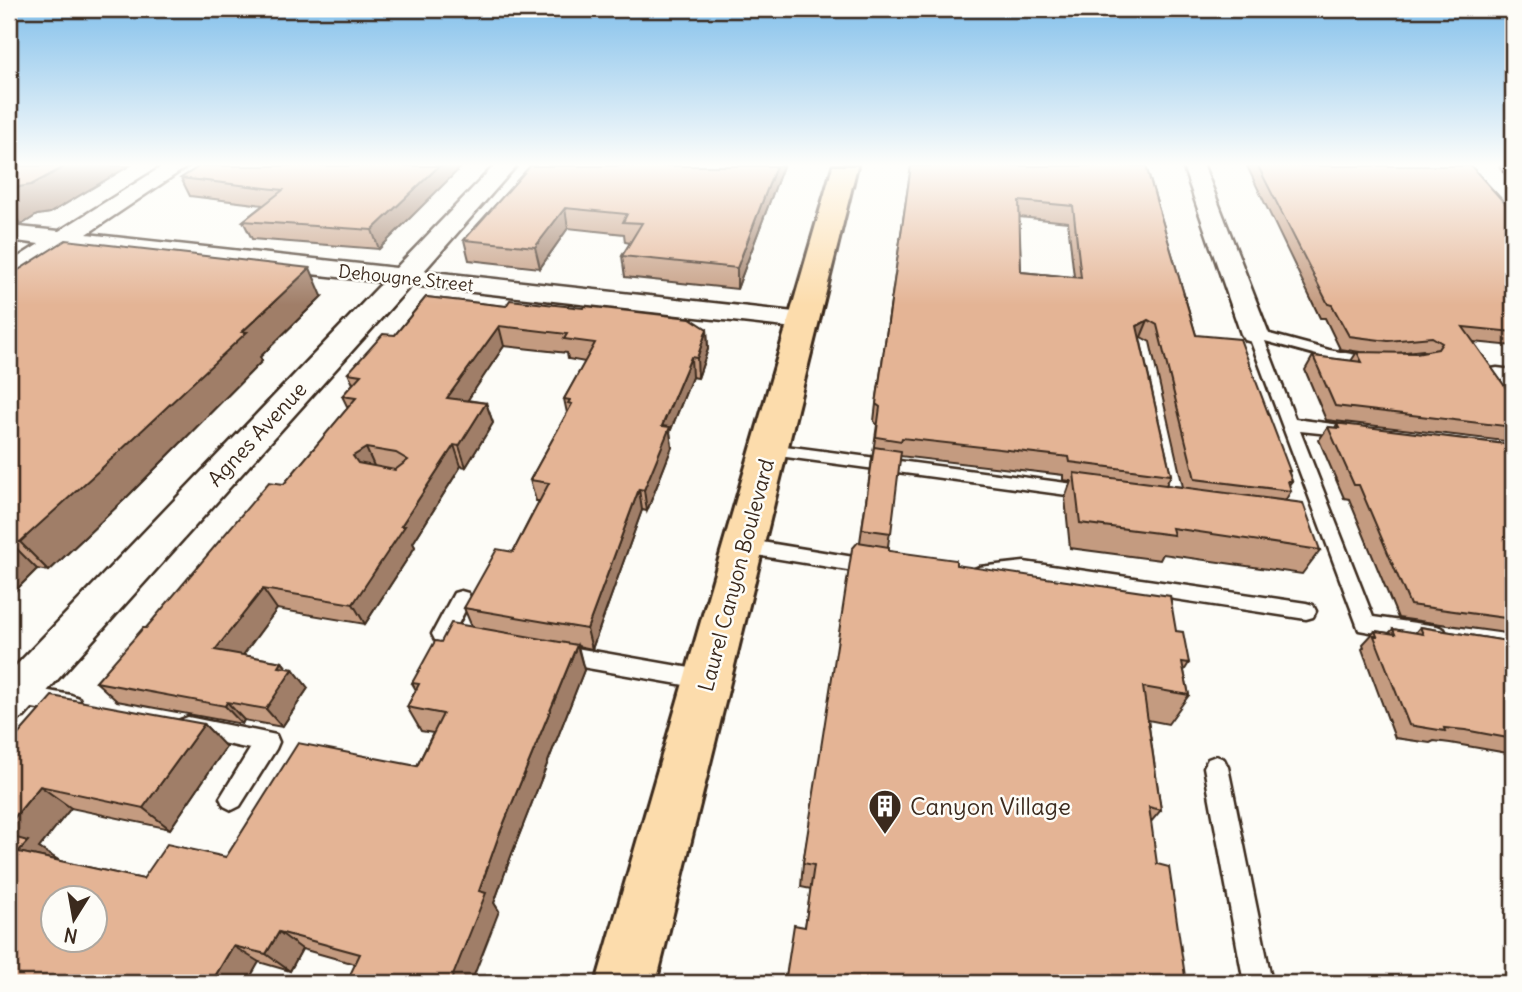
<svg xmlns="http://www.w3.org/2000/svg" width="1522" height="992" font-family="Delius,sans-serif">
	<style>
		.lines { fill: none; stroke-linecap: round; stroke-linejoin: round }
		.lane-casing { stroke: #3b2a1e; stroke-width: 5 }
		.street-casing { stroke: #3b2a1e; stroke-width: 5 }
		.primary-casing { stroke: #3b2a1e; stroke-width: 6 }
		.lane { fill: #fdfcf7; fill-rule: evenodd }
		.street { fill: #fdfcf7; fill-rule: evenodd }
		.primary { fill: #fcdcac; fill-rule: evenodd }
		.wall { fill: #c49b80; stroke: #3b2a1e; stroke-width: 2; fill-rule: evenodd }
		.shaded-wall { fill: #a07e68; stroke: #3b2a1e; stroke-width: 2 }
		.building { fill: #e4b495; stroke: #3b2a1e; stroke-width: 2; fill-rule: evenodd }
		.labels { text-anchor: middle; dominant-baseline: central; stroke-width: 5; stroke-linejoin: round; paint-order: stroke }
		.far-street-label { font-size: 18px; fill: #3b2a1e; stroke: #fdfcf7 }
		.street-label { font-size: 21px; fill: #3b2a1e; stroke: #fdfcf7 }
		.near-poi-label { font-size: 24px; fill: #3b2a1e; stroke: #fdfcf7; text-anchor: start }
	</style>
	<rect width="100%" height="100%" fill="#fdfcf7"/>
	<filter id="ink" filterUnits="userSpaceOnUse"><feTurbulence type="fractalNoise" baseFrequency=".0143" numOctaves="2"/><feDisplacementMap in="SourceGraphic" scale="14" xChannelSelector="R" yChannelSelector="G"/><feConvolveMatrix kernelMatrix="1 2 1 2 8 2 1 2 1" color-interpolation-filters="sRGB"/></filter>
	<g filter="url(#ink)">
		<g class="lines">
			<defs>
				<g id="lane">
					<path d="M 1255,330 L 1329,350 L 1379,359 L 1381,362 L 1374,366 L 1328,358 L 1265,341 L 1295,419 L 1348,426 L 1356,431 L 1348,436 L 1300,431 L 1373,617 L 1437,626 L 1444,629 L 1447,635 L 1444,641 L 1437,644 L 1359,630 L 1248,334 Z"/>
					<path d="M 770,444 L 1089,486 L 1095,488 L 1098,492 L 1095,496 L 1089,498 L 764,454 L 762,450 L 764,446 Z"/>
					<path d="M 744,539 L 872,560 L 879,562 L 881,567 L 879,572 L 872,574 L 744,553 L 737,551 L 735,546 L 737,541 Z"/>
					<path d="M 1024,562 L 1306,603 L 1313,605 L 1316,611 L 1313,617 L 1306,619 L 1024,576 L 979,583 L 972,580 L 969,575 L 972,570 L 979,567 Z"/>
					<path d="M 461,591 L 468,593 L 471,599 L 456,628 L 473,632 L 476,638 L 473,644 L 466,647 L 435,640 L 432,634 L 454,593 Z"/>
					<path d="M 559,645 L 707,671 L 715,673 L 718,680 L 715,687 L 707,689 L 559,663 L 552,660 L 549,654 L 552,648 Z"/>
					<path d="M 16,685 L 71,695 L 79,698 L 82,705 L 79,712 L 71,715 L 16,705 L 9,702 L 9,688 Z"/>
					<path d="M 188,717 L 276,735 L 279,742 L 276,749 L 240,806 L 232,810 L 224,806 L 220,798 L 250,749 L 180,734 L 177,727 L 180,720 Z"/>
					<path d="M 1216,756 L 1224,759 L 1228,767 L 1272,983 L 1244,983 L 1204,767 L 1208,759 Z"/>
				</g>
				<g id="street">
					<path d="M 163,166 L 188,166 L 87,234 L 396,268 L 494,166 L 516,166 L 424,271 L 803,313 L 813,315 L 817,321 L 813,327 L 803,329 L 411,285 L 24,717 L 9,722 L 9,673 L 383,282 L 68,247 L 18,279 L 9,282 L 9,263 L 39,244 L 9,240 L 9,226 L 59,231 Z"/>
					<path d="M 1183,166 L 1204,166 L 1269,334 L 1265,340 L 1255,343 L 1245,340 L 1241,334 Z"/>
					<path d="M 1501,166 L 1513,166 L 1513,174 L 1505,173 Z"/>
					<path d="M 1497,368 L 1513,370 L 1513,388 L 1486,384 L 1482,377 L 1486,370 Z"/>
				</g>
				<path id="primary" d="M 833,166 L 857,166 L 656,983 L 596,983 Z"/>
			</defs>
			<!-- lane casing -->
			<use href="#lane" class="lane-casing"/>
			<!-- street casing -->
			<use href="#street" class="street-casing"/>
			<!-- primary casing -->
			<use href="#primary" class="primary-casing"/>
			<!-- lane -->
			<use href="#lane" class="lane"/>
			<!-- street -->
			<use href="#street" class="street"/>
			<!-- primary -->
			<use href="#primary" class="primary"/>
		</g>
		<!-- wall -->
		<g class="wall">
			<path d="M 9,166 L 129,166 L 50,213 L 37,215 L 21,225 L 9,224 Z"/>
			<path d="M 200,166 L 462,166 L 379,249 L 252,239 L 243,221 L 263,205 L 190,196 L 181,178 Z"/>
			<path d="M 530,166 L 783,166 L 737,289 L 625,277 L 622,256 L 630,243 L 625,242 L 624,234 L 568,228 L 540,268 L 469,260 L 464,240 Z"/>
			<path d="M 911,166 L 1146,166 L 1196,335 L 1290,471 L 1289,473 L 1292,481 L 1289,485 L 1291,491 L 1285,501 L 1320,550 L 1302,574 L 1163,554 L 1160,560 L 1070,548 L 1065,498 L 1071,481 L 1063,480 L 1063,475 L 900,456 L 888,546 L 889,551 L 956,565 L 1176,631 L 1189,663 L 1184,671 L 1189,695 L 1168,724 L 1148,720 L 1161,810 L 1151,822 L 805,927 L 811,889 L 801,887 L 803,863 L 860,542 L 877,425 L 874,421 L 876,404 ZM 1019,217 L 1068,222 L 1074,277 L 1021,272 ZM 1141,337 L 1150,342 L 1183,487 L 1166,485 L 1171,475 L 1140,338 Z"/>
			<path d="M 1247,166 L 1471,166 L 1513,212 L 1513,346 L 1473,342 L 1511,395 L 1513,396 L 1513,442 L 1326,420 L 1305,370 L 1313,356 L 1351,361 L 1357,352 L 1360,352 L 1340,349 L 1325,318 L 1320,318 ZM 1423,350 L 1425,352 L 1416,353 L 1397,353 Z"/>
			<path d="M 9,276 L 322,296 L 260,357 L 262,361 L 127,497 L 49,571 L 37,569 L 9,597 Z"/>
			<path d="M 426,297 L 707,329 L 708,349 L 698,378 L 692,377 L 670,432 L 672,447 L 647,511 L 642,510 L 592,649 L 578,646 L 584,670 L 511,856 L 494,903 L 499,911 L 355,964 L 302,949 L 290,971 L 259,962 L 9,983 L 9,745 L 204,724 L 226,747 L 170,829 L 71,808 L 39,848 L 60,861 L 143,879 L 226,857 L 417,766 L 433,733 L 421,731 L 407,707 L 416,690 L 412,683 L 441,642 L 472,627 L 464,608 L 513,552 L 539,501 L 536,501 L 530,480 L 567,413 L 564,399 L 585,362 L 568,359 L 567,353 L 504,346 L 467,400 L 486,403 L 493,423 L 466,467 L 461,466 L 413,543 L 415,547 L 365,624 L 277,609 L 243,655 L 282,662 L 287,668 L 293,669 L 308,688 L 282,727 L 244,720 L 242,724 L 117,701 L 96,682 L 146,628 L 284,484 L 348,408 L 342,396 L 353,384 L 348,373 L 395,335 Z"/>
			<path d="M 1337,424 L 1513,445 L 1513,634 L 1398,618 L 1349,499 L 1344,498 L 1319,440 L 1328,427 L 1335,428 Z"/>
			<path d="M 1420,627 L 1513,642 L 1513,754 L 1450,743 L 1434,741 L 1430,743 L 1395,738 L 1362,649 L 1364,647 L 1363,644 L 1375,631 L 1389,633 L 1393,629 L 1415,633 Z"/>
		</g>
		<!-- shaded-wall -->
		<g class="shaded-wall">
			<path d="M 66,166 L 129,166 L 50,213 L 37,215 L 21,225 L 9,207 L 9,192 Z"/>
			<path d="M 439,166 L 462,166 L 379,249 L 372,230 Z"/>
			<path d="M 776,166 L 783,166 L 737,289 L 737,268 Z"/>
			<path d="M 565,208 L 568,228 L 540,268 L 535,247 Z"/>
			<path d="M 310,268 L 322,296 L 260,357 L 262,361 L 127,497 L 49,571 L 20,542 L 242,332 Z"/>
			<path d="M 1148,320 L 1141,337 L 1130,344 L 1137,326 Z"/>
			<path d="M 499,326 L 504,346 L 455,419 L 447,398 Z"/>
			<path d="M 707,329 L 708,349 L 698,378 L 697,358 Z"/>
			<path d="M 691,357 L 692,377 L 670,432 L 672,447 L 647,511 L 644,490 L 662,426 Z"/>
			<path d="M 486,403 L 493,423 L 466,467 L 459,446 Z"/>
			<path d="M 454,445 L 461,466 L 413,543 L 415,547 L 365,624 L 353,604 L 401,526 Z"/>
			<path d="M 366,448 L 375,468 L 363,477 L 353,456 Z"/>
			<path d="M 639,489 L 642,510 L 592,649 L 587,629 Z"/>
			<path d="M 9,541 L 37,569 L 9,597 Z"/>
			<path d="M 263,589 L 277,609 L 232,670 L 215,650 Z"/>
			<path d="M 577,645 L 584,670 L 511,856 L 494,903 L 499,911 L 471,983 L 450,983 L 479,891 L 499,835 Z"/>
			<path d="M 282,662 L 291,673 L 293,669 L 308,688 L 282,727 L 266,709 L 279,667 Z"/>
			<path d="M 227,702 L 244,720 L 242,724 L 225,706 Z"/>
			<path d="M 204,724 L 226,747 L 170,829 L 143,808 Z"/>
			<path d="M 40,786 L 71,808 L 39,848 L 60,861 L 18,852 L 9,840 L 9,824 Z"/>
			<path d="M 279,932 L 302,949 L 290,971 L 266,954 Z"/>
			<path d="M 233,946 L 259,962 L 247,983 L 211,983 Z"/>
		</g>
		<!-- building -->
		<g class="building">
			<path d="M 9,166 L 66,166 L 31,185 L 18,187 L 9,192 Z"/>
			<path d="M 200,166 L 439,166 L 372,230 L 243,221 L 283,190 L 181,178 Z"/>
			<path d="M 530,166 L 776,166 L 737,268 L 622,256 L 642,223 L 623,222 L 627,214 L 565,208 L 535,247 L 464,240 Z"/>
			<path d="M 911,166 L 1146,166 L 1196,335 L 1240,339 L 1290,471 L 1288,471 L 1292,481 L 1288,481 L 1291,491 L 1195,479 L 1157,325 L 1148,320 L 1137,326 L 1171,475 L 1070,462 L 1069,457 L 902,438 L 901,441 L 876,437 L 880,407 L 876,404 ZM 1019,201 L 1073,206 L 1081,278 L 1021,272 Z"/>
			<path d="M 1258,166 L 1471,166 L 1513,212 L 1513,332 L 1463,327 L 1511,395 L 1513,396 L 1513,427 L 1335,406 L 1313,356 L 1362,362 L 1357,352 L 1416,353 L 1438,349 L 1442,343 L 1432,337 L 1388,341 L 1349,336 L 1332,305 L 1328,304 Z"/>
			<path d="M 66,240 L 310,268 L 242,332 L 247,332 L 103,467 L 20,542 L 9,540 L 9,335 L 14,332 L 9,326 L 9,276 Z"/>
			<path d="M 426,297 L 506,306 L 510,300 L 583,308 L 585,306 L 690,318 L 707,329 L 697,358 L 691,357 L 662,426 L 670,427 L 644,490 L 639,489 L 587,629 L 464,608 L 497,549 L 513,552 L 549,483 L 530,480 L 572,404 L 568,403 L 570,400 L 564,399 L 595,343 L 564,339 L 567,334 L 499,326 L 447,398 L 486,403 L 459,446 L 454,445 L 401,526 L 405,526 L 353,604 L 263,589 L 215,650 L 282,662 L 279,667 L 293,669 L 266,709 L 227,702 L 225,706 L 96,682 L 143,628 L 146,628 L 269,482 L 284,484 L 356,398 L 342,396 L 361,375 L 348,373 L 383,334 L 395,335 ZM 366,448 L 396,453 L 408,460 L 395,470 L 358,463 L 353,456 Z"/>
			<path d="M 1337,424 L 1342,424 L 1513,445 L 1513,619 L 1410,605 L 1359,485 L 1354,485 L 1328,427 L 1339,428 Z"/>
			<path d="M 874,447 L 901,451 L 891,533 L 862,529 Z"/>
			<path d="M 1074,473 L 1303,503 L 1320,550 L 1172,528 L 1174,535 L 1080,523 Z"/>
			<path d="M 858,542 L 889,547 L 889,551 L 956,560 L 956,565 L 1170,596 L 1176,631 L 1183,632 L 1189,663 L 1182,662 L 1189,695 L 1143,687 L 1161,810 L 1149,807 L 1157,864 L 1169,867 L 1186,983 L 785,983 L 794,925 L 805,927 L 814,865 L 803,863 L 852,549 Z"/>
			<path d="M 451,623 L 577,645 L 499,835 L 479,891 L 486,893 L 450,983 L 346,983 L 360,954 L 279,932 L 266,954 L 233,946 L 211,983 L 9,983 L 9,836 L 28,841 L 18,852 L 143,879 L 167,844 L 226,857 L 298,743 L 417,766 L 443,714 L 407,707 L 419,684 L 412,683 L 435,641 L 441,642 ZM 52,898 L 94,898 L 94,940 L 52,940 Z"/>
			<path d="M 1420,627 L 1513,642 L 1513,739 L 1465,730 L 1444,728 L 1445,731 L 1409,725 L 1374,636 L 1377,636 L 1375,631 L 1395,634 L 1393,629 L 1423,634 Z"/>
			<path d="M 52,696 L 204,724 L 143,808 L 40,786 L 9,824 L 9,745 Z"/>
		</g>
	</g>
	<!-- sky -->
	<linearGradient id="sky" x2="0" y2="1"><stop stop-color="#83c0eb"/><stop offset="0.54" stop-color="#fefefb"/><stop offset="1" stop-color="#fefefb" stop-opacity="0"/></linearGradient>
	<rect width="1522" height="305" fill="url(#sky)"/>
	<!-- icons -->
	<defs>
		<symbol id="building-pin" viewBox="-11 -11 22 30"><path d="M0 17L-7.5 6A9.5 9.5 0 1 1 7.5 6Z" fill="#3b2a1e" stroke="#fdfcf7"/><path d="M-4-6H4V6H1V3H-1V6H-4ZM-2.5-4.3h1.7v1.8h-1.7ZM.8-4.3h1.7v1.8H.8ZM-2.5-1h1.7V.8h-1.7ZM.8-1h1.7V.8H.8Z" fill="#fff"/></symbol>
	</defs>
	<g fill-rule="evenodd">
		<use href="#building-pin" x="866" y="787" width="38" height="52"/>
	</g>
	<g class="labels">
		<!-- far-street labels -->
		<g class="far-street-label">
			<text transform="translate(406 278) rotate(6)">Dehougne Street</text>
		</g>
		<!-- street labels -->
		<g class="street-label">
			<text transform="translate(257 434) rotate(-47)">Agnes Avenue</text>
			<text transform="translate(736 575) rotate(-75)">Laurel Canyon Boulevard</text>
		</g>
		<!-- near-poi labels -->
		<g class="near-poi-label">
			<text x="910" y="806">Canyon Village</text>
		</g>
	</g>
	<!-- margin -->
	<rect width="1522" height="992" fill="none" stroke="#fdfcf7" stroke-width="35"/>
	<rect x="18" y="18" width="1487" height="957" fill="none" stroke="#3b2a1e" stroke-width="2.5" filter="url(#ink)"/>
	<!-- north arrow -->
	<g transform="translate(74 919) rotate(191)"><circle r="33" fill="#fdfcf7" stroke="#afa8a0" stroke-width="2"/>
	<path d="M0-5L12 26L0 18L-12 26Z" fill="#3b2a1e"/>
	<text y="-10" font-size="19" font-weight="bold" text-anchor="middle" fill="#3b2a1e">N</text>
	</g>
</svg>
